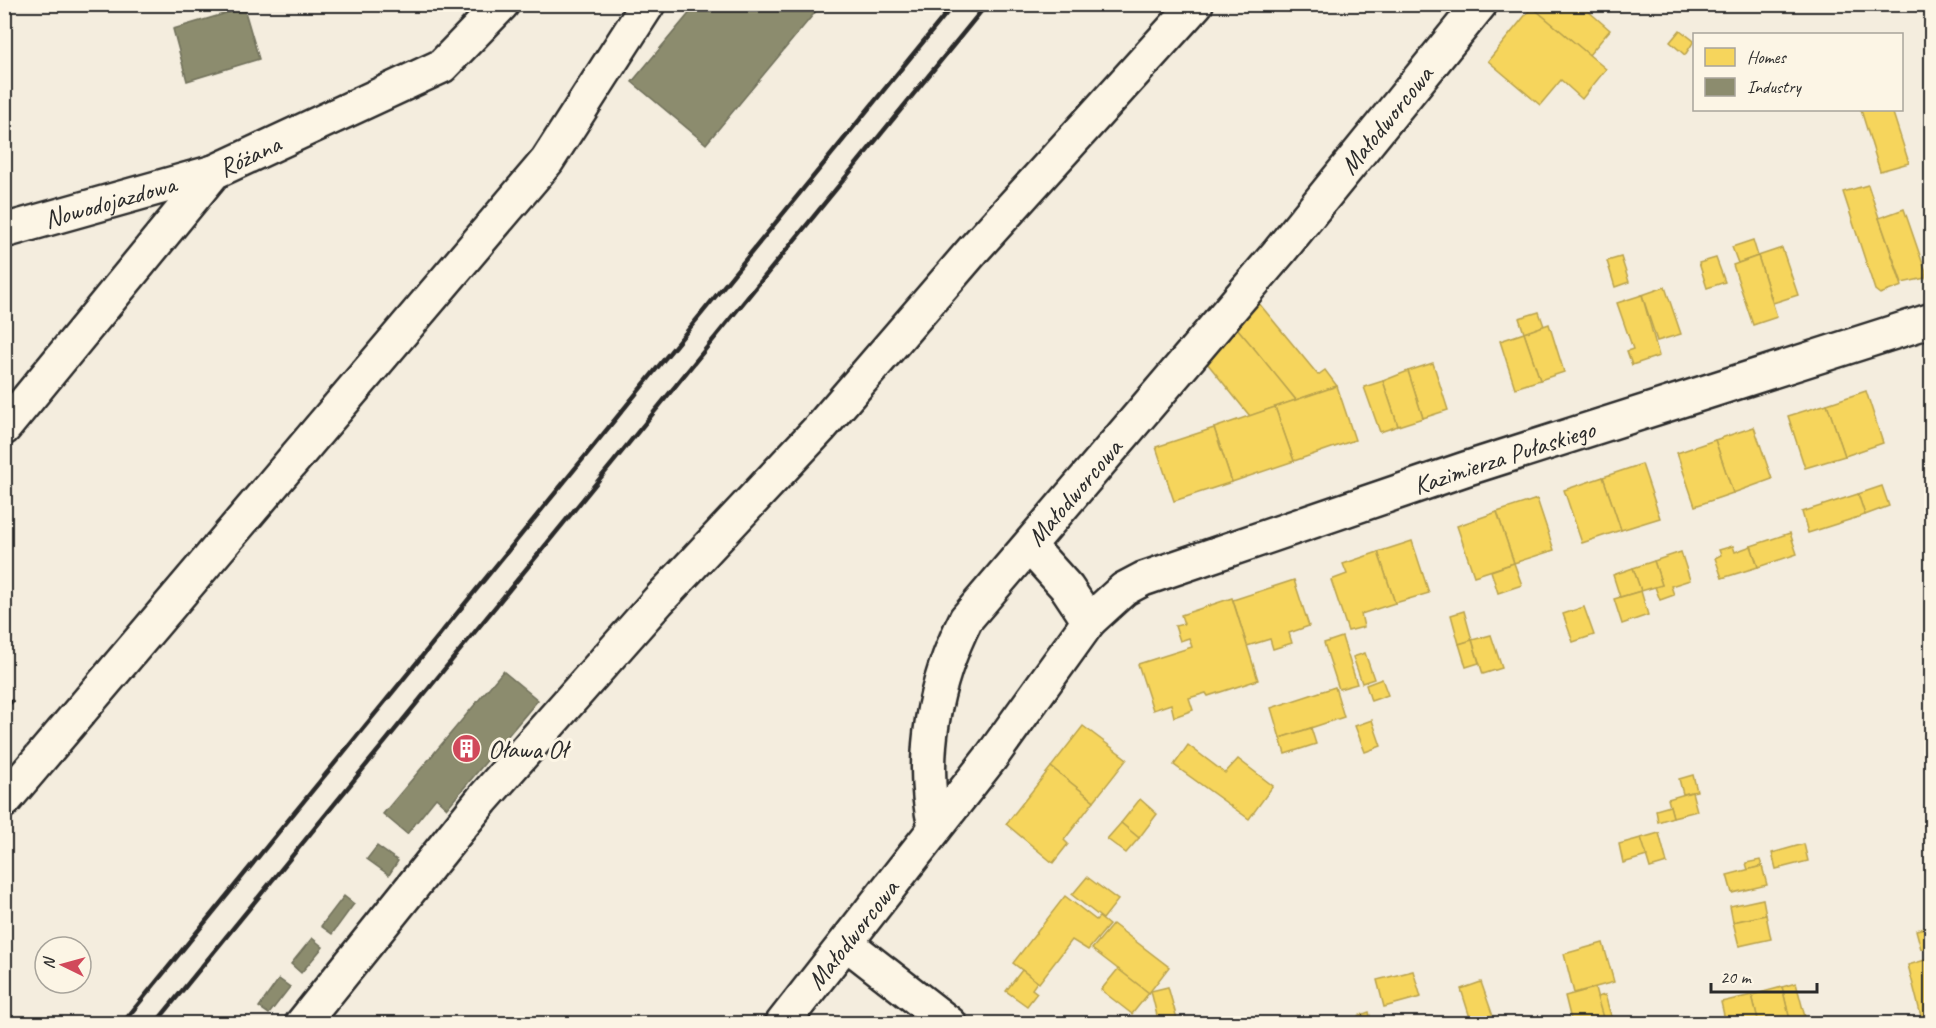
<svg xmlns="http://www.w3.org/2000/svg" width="1936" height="1028" font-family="Caveat,sans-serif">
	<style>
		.homes { fill: #f6d55c; stroke: #b9a24d; stroke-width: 1.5 }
		.industry { fill: #8c8c6e; stroke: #6f6f5a; stroke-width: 1.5 }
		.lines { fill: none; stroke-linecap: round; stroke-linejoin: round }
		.minor-casing { stroke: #2b2b2b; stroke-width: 38 }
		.path { stroke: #2b2b2b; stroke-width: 4; stroke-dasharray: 4.5 4.5; stroke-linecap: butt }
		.minor { stroke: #fcf5e5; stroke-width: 33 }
		.rail { stroke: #2b2b2b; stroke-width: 4.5 }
		.labels { text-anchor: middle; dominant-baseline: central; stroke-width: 6; stroke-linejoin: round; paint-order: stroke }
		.street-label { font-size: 26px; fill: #2b2b2b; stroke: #fcf5e5 }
		.poi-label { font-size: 26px; fill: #2b2b2b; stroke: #fcf5e5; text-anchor: start }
	</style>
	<rect width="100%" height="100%" fill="#f4edde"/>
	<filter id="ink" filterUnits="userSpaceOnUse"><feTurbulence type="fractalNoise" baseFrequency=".0167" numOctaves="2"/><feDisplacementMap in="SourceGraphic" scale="12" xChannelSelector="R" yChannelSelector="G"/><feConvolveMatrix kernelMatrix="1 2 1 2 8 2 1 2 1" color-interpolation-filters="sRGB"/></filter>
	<g filter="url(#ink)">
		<!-- homes -->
		<g class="homes">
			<path d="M 1534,4 L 1580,4 L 1610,30 L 1589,55 L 1532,7 Z"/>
			<path d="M 1532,7 L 1606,69 L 1582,99 L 1561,80 L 1540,105 L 1488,61 Z"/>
			<path d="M 1680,30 L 1694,41 L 1685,55 L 1670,42 Z"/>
			<path d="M 1861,110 L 1892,110 L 1909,163 L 1880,171 Z"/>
			<path d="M 1868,185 L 1902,286 L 1880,294 L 1875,290 L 1843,192 Z"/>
			<path d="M 1904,209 L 1926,273 L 1925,278 L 1902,283 L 1879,218 Z"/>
			<path d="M 1753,240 L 1758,256 L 1738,263 L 1732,247 Z"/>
			<path d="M 1782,248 L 1798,295 L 1773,303 L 1758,256 Z"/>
			<path d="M 1758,256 L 1777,317 L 1753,325 L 1733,265 Z"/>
			<path d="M 1621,257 L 1629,282 L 1615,287 L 1607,261 Z"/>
			<path d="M 1716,258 L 1725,282 L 1707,288 L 1699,263 Z"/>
			<path d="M 1665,287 L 1681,334 L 1657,341 L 1642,295 Z"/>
			<path d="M 1642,295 L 1659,356 L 1632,365 L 1627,351 L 1633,349 L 1617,303 Z"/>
			<path d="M 1257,301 L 1318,375 L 1325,370 L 1337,386 L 1296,400 L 1236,327 Z"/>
			<path d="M 1539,312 L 1544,326 L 1524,333 L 1519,318 Z"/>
			<path d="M 1549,324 L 1564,372 L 1540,380 L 1524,333 Z"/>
			<path d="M 1236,327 L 1253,347 L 1296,400 L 1250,416 L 1207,363 Z"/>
			<path d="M 1524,333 L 1540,380 L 1515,388 L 1500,341 Z"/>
			<path d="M 1433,363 L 1448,410 L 1423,418 L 1408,371 Z"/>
			<path d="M 1408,371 L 1423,418 L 1398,426 L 1383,381 Z"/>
			<path d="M 1383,381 L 1398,426 L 1380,432 L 1364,387 Z"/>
			<path d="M 1337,386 L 1355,440 L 1294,461 L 1275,407 Z"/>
			<path d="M 1866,391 L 1883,443 L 1845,456 L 1827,404 Z"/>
			<path d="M 1827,404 L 1845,456 L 1805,468 L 1788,416 Z"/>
			<path d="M 1275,407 L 1294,461 L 1232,482 L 1214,428 Z"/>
			<path d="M 1754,427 L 1772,479 L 1733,493 L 1715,440 Z"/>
			<path d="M 1214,428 L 1232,482 L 1174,501 L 1156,447 Z"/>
			<path d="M 1715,440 L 1733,493 L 1695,506 L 1677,453 Z"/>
			<path d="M 1642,464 L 1660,518 L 1621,530 L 1603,477 Z"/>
			<path d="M 1603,477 L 1621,530 L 1582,543 L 1564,490 Z"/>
			<path d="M 1882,486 L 1889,506 L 1865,515 L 1858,494 Z"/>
			<path d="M 1858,494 L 1865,515 L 1808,533 L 1802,512 Z"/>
			<path d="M 1537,499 L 1554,550 L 1514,563 L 1497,512 Z"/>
			<path d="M 1497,512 L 1514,563 L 1474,576 L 1457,526 Z"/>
			<path d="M 1790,533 L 1797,554 L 1758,567 L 1751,546 Z"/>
			<path d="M 1412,541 L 1429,593 L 1395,603 L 1378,552 Z"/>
			<path d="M 1733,546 L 1735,552 L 1751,546 L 1758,567 L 1722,578 L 1715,558 L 1721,555 L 1719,550 Z"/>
			<path d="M 1378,552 L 1395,603 L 1361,614 L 1364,627 L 1348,631 L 1331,580 L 1347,574 L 1343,564 Z"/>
			<path d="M 1681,552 L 1690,580 L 1671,586 L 1674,595 L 1660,600 L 1655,587 L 1662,585 L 1654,561 Z"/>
			<path d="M 1654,561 L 1662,585 L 1641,591 L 1633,568 Z"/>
			<path d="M 1514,563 L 1522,585 L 1498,593 L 1491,571 Z"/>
			<path d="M 1633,568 L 1641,591 L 1620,597 L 1613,575 Z"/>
			<path d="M 1294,580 L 1309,626 L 1289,633 L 1292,643 L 1273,649 L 1270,639 L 1247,646 L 1233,600 Z"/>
			<path d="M 1641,591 L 1648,615 L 1622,624 L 1614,599 Z"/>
			<path d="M 1232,598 L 1258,680 L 1208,696 L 1206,693 L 1189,698 L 1193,710 L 1174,717 L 1171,704 L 1153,710 L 1138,664 L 1192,647 L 1189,638 L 1180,641 L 1175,626 L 1184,624 L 1181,615 Z"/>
			<path d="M 1584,607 L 1594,635 L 1573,642 L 1563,614 Z"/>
			<path d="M 1464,611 L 1472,640 L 1459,644 L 1451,615 Z"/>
			<path d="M 1491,635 L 1502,668 L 1483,674 L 1472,640 Z"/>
			<path d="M 1342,637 L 1357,684 L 1339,689 L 1324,643 Z"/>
			<path d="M 1472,640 L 1479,663 L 1466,667 L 1459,644 Z"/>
			<path d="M 1365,653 L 1374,679 L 1362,683 L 1353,657 Z"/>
			<path d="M 1382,679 L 1388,695 L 1371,701 L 1366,685 Z"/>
			<path d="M 1335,687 L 1344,717 L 1280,738 L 1271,708 Z"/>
			<path d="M 1372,720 L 1381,746 L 1365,752 L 1355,726 Z"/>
			<path d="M 1083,726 L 1127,759 L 1094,801 L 1051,767 Z"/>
			<path d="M 1311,728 L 1316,744 L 1285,754 L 1280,738 Z"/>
			<path d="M 1188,745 L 1225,773 L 1238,759 L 1273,786 L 1249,819 L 1174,765 Z"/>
			<path d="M 1051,767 L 1094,801 L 1064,840 L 1068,844 L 1053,863 L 1006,824 Z"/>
			<path d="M 1693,775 L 1697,791 L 1683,794 L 1679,779 Z"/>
			<path d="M 1692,792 L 1697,811 L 1673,817 L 1668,799 Z"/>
			<path d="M 1140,799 L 1157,814 L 1139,838 L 1121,823 Z"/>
			<path d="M 1670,806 L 1673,817 L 1658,822 L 1656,810 Z"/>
			<path d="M 1121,823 L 1139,838 L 1126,853 L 1107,839 Z"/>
			<path d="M 1659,833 L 1667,863 L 1650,868 L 1641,838 Z"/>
			<path d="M 1641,838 L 1647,856 L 1623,863 L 1619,844 Z"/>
			<path d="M 1804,844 L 1808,861 L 1776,869 L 1772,853 Z"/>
			<path d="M 1760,860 L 1762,866 L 1748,870 L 1746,863 Z"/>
			<path d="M 1762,866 L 1767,885 L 1732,893 L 1727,875 Z"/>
			<path d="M 1087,877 L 1118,900 L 1103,919 L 1072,895 Z"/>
			<path d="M 1065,896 L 1096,920 L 1099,917 L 1109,925 L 1088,950 L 1072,940 L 1039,983 L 1013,963 Z"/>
			<path d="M 1763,899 L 1766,915 L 1733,922 L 1730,906 Z"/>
			<path d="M 1766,915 L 1771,939 L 1739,946 L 1733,922 Z"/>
			<path d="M 1113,924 L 1169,967 L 1149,993 L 1092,949 Z"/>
			<path d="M 1932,925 L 1932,947 L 1931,947 L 1925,928 Z"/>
			<path d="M 1925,928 L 1931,947 L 1921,949 L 1916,930 Z"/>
			<path d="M 1603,943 L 1614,982 L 1574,993 L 1564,954 Z"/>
			<path d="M 1932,958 L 1932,1023 L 1923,1024 L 1908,965 Z"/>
			<path d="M 1118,969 L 1149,993 L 1132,1014 L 1101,990 Z"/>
			<path d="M 1022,970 L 1037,982 L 1032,989 L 1037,993 L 1027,1006 L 1006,991 Z"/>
			<path d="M 1413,971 L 1421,997 L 1384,1007 L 1377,980 Z"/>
			<path d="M 1481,982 L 1495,1022 L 1493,1024 L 1472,1024 L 1461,989 Z"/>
			<path d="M 1796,983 L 1805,1017 L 1790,1021 L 1782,987 Z"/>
			<path d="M 1168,987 L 1178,1022 L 1159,1024 L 1151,991 Z"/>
			<path d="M 1782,987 L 1791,1024 L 1759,1024 L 1752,995 Z"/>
			<path d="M 1595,988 L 1605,1024 L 1572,1024 L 1565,996 Z"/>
			<path d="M 1605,995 L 1612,1019 L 1604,1021 L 1597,997 Z"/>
			<path d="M 1752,995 L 1759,1024 L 1726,1024 L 1721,1002 Z"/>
			<path d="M 1369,1012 L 1372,1024 L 1359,1024 L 1358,1016 Z"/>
		</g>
		<!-- industry -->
		<g class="industry">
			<path d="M 697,4 L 822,4 L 706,144 L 632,82 Z"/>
			<path d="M 244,8 L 259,59 L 187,81 L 173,29 Z"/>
			<path d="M 503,671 L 538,700 L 447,808 L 436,798 L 407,834 L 383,814 Z"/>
			<path d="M 377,846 L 398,861 L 389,875 L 367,859 Z"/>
			<path d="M 344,896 L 354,904 L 332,934 L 321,926 Z"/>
			<path d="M 312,938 L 323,947 L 301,973 L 291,964 Z"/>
			<path d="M 279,979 L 290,987 L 269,1014 L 259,1007 Z"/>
		</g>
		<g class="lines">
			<defs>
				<g id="minor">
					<path id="s1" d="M 4,231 L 214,172"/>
					<path id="s2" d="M 4,428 L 214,172 L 442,66 L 502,4"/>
					<path id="s3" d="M 1089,621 L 1124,589 L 1143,579 L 1465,469 L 1932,320"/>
					<path d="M 4,801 L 547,161 L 648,4"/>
					<path id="s4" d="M 935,827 C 919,757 934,682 966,619 L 1279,252 L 1480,4"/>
					<path d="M 846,943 L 950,1024"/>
					<path d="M 302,1024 L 482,800 L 658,601 L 820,428 L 974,249 L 1196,4"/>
					<path id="s5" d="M 782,1024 L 992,756 L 1089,621 L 1067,588 L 1030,547"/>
				</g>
			</defs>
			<!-- minor casing -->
			<use href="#minor" class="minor-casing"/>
			<!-- path -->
			<path class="path" d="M 4,710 L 14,699"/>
			<!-- minor -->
			<use href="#minor" class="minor"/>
			<!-- rail -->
			<g class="rail">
				<path d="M 122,1024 L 954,4"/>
				<path d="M 155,1024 L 987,4"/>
			</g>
		</g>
	</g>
	<!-- icons -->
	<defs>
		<symbol id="building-disc" viewBox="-11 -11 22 22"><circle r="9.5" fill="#d1495b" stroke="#fcf5e5"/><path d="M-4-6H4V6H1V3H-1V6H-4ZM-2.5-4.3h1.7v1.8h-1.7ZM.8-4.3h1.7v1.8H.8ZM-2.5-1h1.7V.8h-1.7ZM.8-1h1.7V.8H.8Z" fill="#fff"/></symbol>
	</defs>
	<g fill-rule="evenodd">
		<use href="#building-disc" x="450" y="732" width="33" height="33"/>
	</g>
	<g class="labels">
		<!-- street labels -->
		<g class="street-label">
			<text stroke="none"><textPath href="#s4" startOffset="867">Małodworcowa</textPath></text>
			<text stroke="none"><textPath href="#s2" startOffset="370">Różana</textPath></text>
			<text stroke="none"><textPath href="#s1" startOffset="110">Nowodojazdowa</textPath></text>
			<text stroke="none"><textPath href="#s3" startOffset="450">Kazimierza Pułaskiego</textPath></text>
			<text stroke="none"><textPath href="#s4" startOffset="381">Małodworcowa</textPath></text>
			<text stroke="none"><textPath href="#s5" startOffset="114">Małodworcowa</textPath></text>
		</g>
		<!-- poi labels -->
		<g class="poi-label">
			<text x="488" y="749">Oława Oł</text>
		</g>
	</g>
	<!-- margin -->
	<rect width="1936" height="1028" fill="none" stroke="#fcf5e5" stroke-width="24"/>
	<rect x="12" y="12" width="1912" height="1004" fill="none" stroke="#2b2b2b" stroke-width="2" filter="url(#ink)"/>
	<!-- legend -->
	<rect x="1693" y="33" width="210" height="78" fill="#fcf5e5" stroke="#a8a49b" stroke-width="1.5"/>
	<rect x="1705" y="48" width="30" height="18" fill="#f6d55c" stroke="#a8a49b" stroke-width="1.5"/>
	<text x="1747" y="63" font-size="18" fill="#2b2b2b">Homes</text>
	<rect x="1705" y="78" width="30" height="18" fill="#8c8c6e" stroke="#a8a49b" stroke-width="1.5"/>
	<text x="1747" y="93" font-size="18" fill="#2b2b2b">Industry</text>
	<!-- north arrow -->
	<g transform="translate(63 965) rotate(275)"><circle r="28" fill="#fcf5e5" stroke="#a8a49b" stroke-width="1.5"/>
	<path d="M0-4.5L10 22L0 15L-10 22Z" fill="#d1495b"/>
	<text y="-9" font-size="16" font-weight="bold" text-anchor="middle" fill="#2b2b2b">N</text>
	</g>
	<!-- scale -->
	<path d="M1711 983v9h106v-9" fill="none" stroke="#2b2b2b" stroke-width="3"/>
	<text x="1720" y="983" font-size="18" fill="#2b2b2b" stroke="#fcf5e5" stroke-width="4.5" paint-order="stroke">20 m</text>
</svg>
